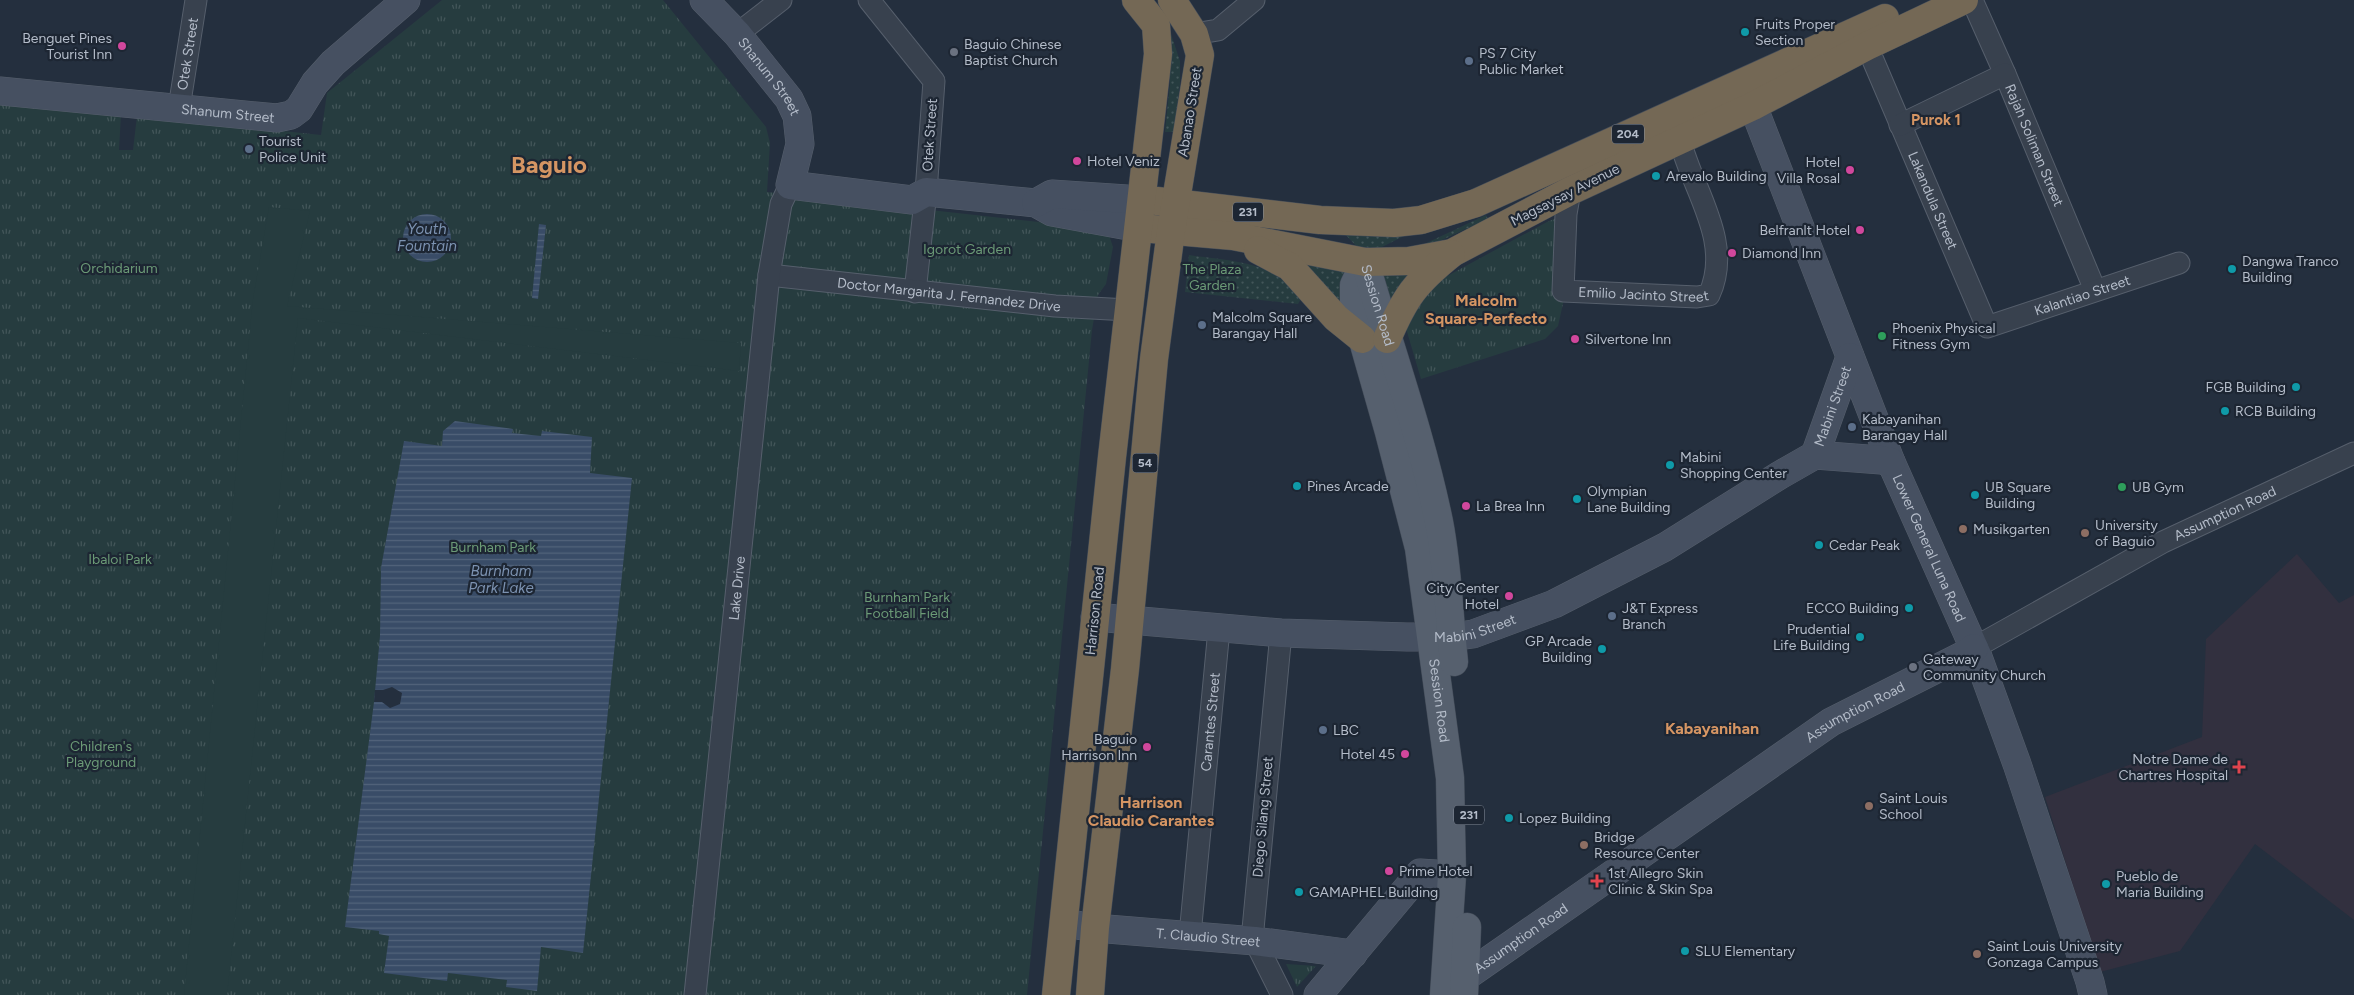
<svg xmlns="http://www.w3.org/2000/svg" width="2354" height="995" font-family="Figtree,sans-serif">
	<style>
		.medical { fill: #32303f }
		.grass { fill: url(#grass-dots) }
		.park { fill: url(#park-tufts) }
		.pitch { fill: #263c3f }
		.water { fill: url(#water-rules) }
		.pier { fill: #242f3e }
		.lines { fill: none; stroke-linecap: round; stroke-linejoin: round }
		.street-casing { stroke: #565f6c; stroke-width: 23 }
		.secondary-casing { stroke: #565f6c; stroke-width: 29 }
		.primary-casing { stroke: #414a57; stroke-width: 29 }
		.highway-casing { stroke: #434c59; stroke-width: 29 }
		.street { stroke: #38414e; stroke-width: 21 }
		.secondary { stroke: #465061; stroke-width: 28 }
		.primary { stroke: #56606e; stroke-width: 28 }
		.highway { stroke: #746855; stroke-width: 28 }
		.culture-dot { fill: #0f9aa8; stroke: #1d2633; stroke-width: 2 }
		.hotel-dot { fill: #d1479c; stroke: #1d2633; stroke-width: 2 }
		.worship-dot { fill: #6b7280; stroke: #1d2633; stroke-width: 2 }
		.service-dot { fill: #5c6f8a; stroke: #1d2633; stroke-width: 2 }
		.leisure-dot { fill: #2e9e5b; stroke: #1d2633; stroke-width: 2 }
		.education-dot { fill: #8d6e63; stroke: #1d2633; stroke-width: 2 }
		.health-dot { fill: #e0444e; stroke: #1d2633; stroke-width: 2 }
		.labels { text-anchor: middle; dominant-baseline: central; stroke-width: 4.5; stroke-linejoin: round; paint-order: stroke }
		.shield { fill: #1d2633; stroke: #878f9c; stroke-width: 1 }
		.shield-label { font-size: 12px; font-weight: bold; fill: #b4bcc9 }
		.poi-label { font-size: 14px; fill: #b4bcc9; stroke: #1d2633; text-anchor: start }
		.street-label { font-size: 14px; fill: #b4bcc9; stroke: #1d2633 }
		.park-label { font-size: 14px; fill: #6b9a76; stroke: #1d2633 }
		.neighbourhood-label { font-size: 15px; font-weight: bold; fill: #d59563; stroke: #1d2633 }
		.water-label { font-size: 15px; font-style: italic; fill: #7c92b1; stroke: #1d2633 }
		.quarter-label { font-size: 16px; font-weight: bold; fill: #d59563; stroke: #1d2633 }
		.town-label { font-size: 24px; font-weight: bold; fill: #d59563; stroke: #1d2633 }
	</style>
	<defs>
		<pattern id="grass-dots" width="8" height="8" patternUnits="userSpaceOnUse" patternTransform="scale(1.25)"><rect width="8" height="8" fill="#263c3f"/><path d="M2 2h.1M6 6h.1" fill="none" stroke="#435659" stroke-width="1.8" stroke-linecap="round"/></pattern>
		<pattern id="park-tufts" width="24" height="20" patternUnits="userSpaceOnUse" patternTransform="scale(1.25)"><rect width="24" height="20" fill="#263c3f"/><path d="M3 7l-1-3M5 7V3M7 7l1-3M15 17l-1-3M17 17v-4M19 17l1-3" fill="none" stroke="#435659"/></pattern>
		<pattern id="water-rules" width="6" height="5" patternUnits="userSpaceOnUse" patternTransform="scale(1.25)"><rect width="6" height="5" fill="#394c67"/><path d="M0 2.5h6" fill="none" stroke="#53647b"/></pattern>
	</defs>
	<rect width="100%" height="100%" fill="#242f3e"/>
	<!-- medical -->
	<path class="medical" d="M 2297,554 L 2339,603 L 2354,595 L 2354,920 L 2255,844 L 2180,951 L 2100,972 L 2045,797 L 2202,737 L 2206,639 Z"/>
	<!-- grass -->
	<g class="grass">
		<path d="M 1169,28 L 1180,61 L 1180,84 L 1174,132 L 1165,132 L 1170,83 Z"/>
		<path d="M 1486,215 L 1488,219 L 1420,250 L 1418,247 Z"/>
		<path d="M 1418,229 L 1372,252 L 1361,251 L 1341,230 Z"/>
		<path d="M 1189,255 C 1215,259 1246,260 1270,272 C 1282,278 1292,288 1302,297 L 1298,304 L 1185,292 Z"/>
		<path d="M 1296,257 L 1351,269 L 1344,310 Z"/>
		<path d="M 1426,266 L 1387,314 L 1375,271 Z"/>
	</g>
	<!-- park -->
	<g class="park">
		<path d="M 442,0 L 663,0 L 766,127 L 770,143 L 767,192 L 1103,229 L 1109,235 L 1113,247 L 1106,284 L 1098,295 L 1092,330 L 1027,995 L 0,995 L 0,102 L 121,114 L 119,150 L 133,150 L 137,116 L 321,135 L 327,93 Z"/>
		<path d="M 1566,214 L 1564,299 L 1558,326 L 1545,339 L 1421,379 L 1405,325 L 1413,306 L 1438,281 L 1547,222 Z"/>
		<path d="M 1286,964 L 1316,966 L 1297,987 Z"/>
	</g>
	<!-- pitch -->
	<path class="pitch" d="M 269,207 L 310,211 L 287,306 L 741,343 L 739,371 L 298,318 L 227,995 L 184,995 L 253,299 Z"/>
	<!-- water -->
	<g class="water">
		<circle cx="427" cy="238" r="24"/>
		<path d="M 539,224 L 546,225 L 538,299 L 532,298 Z"/>
		<path d="M 455,421 L 513,429 L 512,433 L 541,436 L 542,431 L 592,437 L 590,473 L 632,478 L 583,953 L 541,947 L 537,991 L 506,987 L 507,980 L 448,973 L 447,981 L 384,973 L 389,936 L 379,934 L 379,931 L 345,927 L 374,702 L 380,636 L 381,568 L 404,441 L 442,446 L 443,431 Z"/>
	</g>
	<!-- pier -->
	<path class="pier" d="M 392,687 L 402,693 L 400,704 L 390,708 L 382,702 L 374,702 L 375,690 L 383,690 Z"/>
	<g class="lines">
		<defs>
			<g id="street">
				<path d="M 869,0 L 934,81 L 926,192 L 915,292"/>
				<path id="s1" d="M 1972,0 L 2005,74 L 2095,290"/>
				<path d="M 737,34 L 781,0"/>
				<path d="M 1194,34 L 1218,30 L 1254,0"/>
				<path id="s2" d="M 1867,46 L 1987,327 L 2179,263"/>
				<path id="s3" d="M 179,108 L 196,0"/>
				<path d="M 1900,125 L 2005,74"/>
				<path id="s4" d="M 1570,191 L 1566,214 L 1563,291 L 1697,297 L 1709,295 C 1728,254 1708,214 1692,175 C 1687,163 1683,151 1679,139"/>
				<path id="s5" d="M 769,275 L 1055,306 L 1128,310"/>
				<path d="M 1281,633 L 1253,929 L 1255,941 L 1282,995"/>
				<path id="s6" d="M 1974,648 L 2163,542 L 2354,453"/>
				<path id="s7" d="M 1190,935 L 1219,629"/>
				<path id="s8" d="M 695,995 L 769,275 L 781,204 L 790,185"/>
			</g>
			<g id="secondary">
				<path id="s9" d="M 704,0 L 737,34 L 789,99 L 797,116 L 800,144 L 790,185 L 912,200 L 926,192 L 1036,203 L 1052,212 L 1139,228"/>
				<path id="s10" d="M 0,91 L 277,118 L 291,115 L 299,109 L 315,83 L 333,63 L 406,0"/>
				<path id="s11" d="M 1753,106 L 1891,462 L 1978,657 L 2017,764 L 2090,982 L 2093,995"/>
				<path d="M 1036,203 L 1052,194 L 1142,200"/>
				<path id="s12" d="M 1815,455 L 1850,357"/>
				<path id="s13" d="M 1095,617 L 1281,633 L 1407,637 L 1451,637 L 1473,634 L 1554,604 L 1665,547 L 1780,475 L 1815,455 L 1881,460 L 1891,462"/>
				<path id="s14" d="M 1064,923 L 1095,928 L 1255,941 L 1353,954"/>
				<path id="s15" d="M 1465,977 L 1831,722 L 1964,655 L 1974,648"/>
				<path d="M 1318,995 L 1420,873 L 1452,875"/>
			</g>
			<g id="primary">
				<path id="s16" d="M 1365,262 L 1354,285 L 1354,309 L 1389,432 L 1419,548 L 1450,778 L 1452,875 L 1444,995"/>
				<path id="s17" d="M 1365,262 C 1390,349 1421,434 1439,522 C 1448,568 1449,616 1454,662"/>
				<path d="M 1464,995 L 1467,927"/>
			</g>
			<g id="highway">
				<path d="M 1157,201 L 1320,220 L 1394,223 L 1421,220 L 1476,203 L 1885,18"/>
				<path d="M 1152,229 L 1233,236 L 1365,262 L 1409,261 L 1452,253 L 1570,191 L 1753,106 L 1867,46 L 1964,0"/>
				<path d="M 1258,250 L 1290,267 L 1336,318 L 1362,339"/>
				<path d="M 1387,339 C 1405,297 1415,283 1451,254"/>
				<path d="M 1056,995 L 1112,457 L 1158,54 L 1156,25 L 1136,0"/>
				<path d="M 1090,995 L 1095,928 L 1125,669 L 1154,359 L 1171,231 L 1200,55 L 1194,34 L 1172,0"/>
			</g>
		</defs>
		<!-- street casing -->
		<use href="#street" class="street-casing"/>
		<!-- secondary casing -->
		<use href="#secondary" class="secondary-casing"/>
		<!-- primary casing -->
		<use href="#primary" class="primary-casing"/>
		<!-- highway casing -->
		<use href="#highway" class="highway-casing"/>
		<!-- street -->
		<use href="#street" class="street"/>
		<!-- secondary -->
		<use href="#secondary" class="secondary"/>
		<!-- primary -->
		<use href="#primary" class="primary"/>
		<!-- highway -->
		<use href="#highway" class="highway"/>
	</g>
	<!-- markers -->
	<g class="culture-dot">
		<circle cx="1745" cy="32" r="5"/>
		<circle cx="1656" cy="176" r="5"/>
		<circle cx="2232" cy="269" r="5"/>
		<circle cx="2296" cy="387" r="5"/>
		<circle cx="2225" cy="411" r="5"/>
		<circle cx="1670" cy="465" r="5"/>
		<circle cx="1297" cy="486" r="5"/>
		<circle cx="1975" cy="495" r="5"/>
		<circle cx="1577" cy="499" r="5"/>
		<circle cx="1819" cy="545" r="5"/>
		<circle cx="1909" cy="608" r="5"/>
		<circle cx="1860" cy="637" r="5"/>
		<circle cx="1602" cy="649" r="5"/>
		<circle cx="1509" cy="818" r="5"/>
		<circle cx="2106" cy="884" r="5"/>
		<circle cx="1299" cy="892" r="5"/>
		<circle cx="1685" cy="951" r="5"/>
	</g>
	<g class="hotel-dot">
		<circle cx="122" cy="46" r="5"/>
		<circle cx="1077" cy="161" r="5"/>
		<circle cx="1850" cy="170" r="5"/>
		<circle cx="1860" cy="230" r="5"/>
		<circle cx="1732" cy="253" r="5"/>
		<circle cx="1575" cy="339" r="5"/>
		<circle cx="1466" cy="506" r="5"/>
		<circle cx="1509" cy="596" r="5"/>
		<circle cx="1147" cy="747" r="5"/>
		<circle cx="1405" cy="754" r="5"/>
		<circle cx="1389" cy="871" r="5"/>
	</g>
	<g class="worship-dot">
		<circle cx="954" cy="52" r="5"/>
		<circle cx="1913" cy="667" r="5"/>
	</g>
	<g class="service-dot">
		<circle cx="1469" cy="61" r="5"/>
		<circle cx="249" cy="149" r="5"/>
		<circle cx="1202" cy="325" r="5"/>
		<circle cx="1852" cy="427" r="5"/>
		<circle cx="1612" cy="616" r="5"/>
		<circle cx="1323" cy="730" r="5"/>
	</g>
	<g class="leisure-dot">
		<circle cx="1882" cy="336" r="5"/>
		<circle cx="2122" cy="487" r="5"/>
	</g>
	<g class="education-dot">
		<circle cx="1963" cy="529" r="5"/>
		<circle cx="2085" cy="533" r="5"/>
		<circle cx="1869" cy="806" r="5"/>
		<circle cx="1584" cy="845" r="5"/>
		<circle cx="1977" cy="954" r="5"/>
	</g>
	<g class="health-dot">
		<path d="M2236.5 759.5h5v5h5v5h-5v5h-5v-5h-5v-5h5z"/>
		<path d="M1594.5 873.5h5v5h5v5h-5v5h-5v-5h-5v-5h5z"/>
	</g>
	<g class="labels">
		<!-- shield labels -->
		<g class="shield">
			<rect x="1612" y="124.5" width="32" height="19" rx="4"/>
			<rect x="1233" y="202.5" width="30" height="19" rx="4"/>
			<rect x="1132.5" y="453.5" width="25" height="19" rx="4"/>
			<rect x="1454" y="805.5" width="30" height="19" rx="4"/>
		</g>
		<g class="shield-label">
			<text x="1628" y="134">204</text>
			<text x="1248" y="212">231</text>
			<text x="1145" y="463">54</text>
			<text x="1469" y="815">231</text>
		</g>
		<!-- poi labels -->
		<g class="poi-label">
			<text x="1755" y="24">Fruits Proper<tspan x="1755" dy="16">Section</tspan></text>
			<text x="112" y="38" text-anchor="end">Benguet Pines<tspan x="112" dy="16">Tourist Inn</tspan></text>
			<text x="964" y="44">Baguio Chinese<tspan x="964" dy="16">Baptist Church</tspan></text>
			<text x="1479" y="53">PS 7 City<tspan x="1479" dy="16">Public Market</tspan></text>
			<text x="259" y="141">Tourist<tspan x="259" dy="16">Police Unit</tspan></text>
			<text x="1087" y="161">Hotel Veniz</text>
			<text x="1840" y="162" text-anchor="end">Hotel<tspan x="1840" dy="16">Villa Rosal</tspan></text>
			<text x="1666" y="176">Arevalo Building</text>
			<text x="1850" y="230" text-anchor="end">Belfranlt Hotel</text>
			<text x="1742" y="253">Diamond Inn</text>
			<text x="2242" y="261">Dangwa Tranco<tspan x="2242" dy="16">Building</tspan></text>
			<text x="1212" y="317">Malcolm Square<tspan x="1212" dy="16">Barangay Hall</tspan></text>
			<text x="1892" y="328">Phoenix Physical<tspan x="1892" dy="16">Fitness Gym</tspan></text>
			<text x="1585" y="339">Silvertone Inn</text>
			<text x="2286" y="387" text-anchor="end">FGB Building</text>
			<text x="2235" y="411">RCB Building</text>
			<text x="1862" y="419">Kabayanihan<tspan x="1862" dy="16">Barangay Hall</tspan></text>
			<text x="1680" y="457">Mabini<tspan x="1680" dy="16">Shopping Center</tspan></text>
			<text x="1307" y="486">Pines Arcade</text>
			<text x="1985" y="487">UB Square<tspan x="1985" dy="16">Building</tspan></text>
			<text x="2132" y="487">UB Gym</text>
			<text x="1587" y="491">Olympian<tspan x="1587" dy="16">Lane Building</tspan></text>
			<text x="1476" y="506">La Brea Inn</text>
			<text x="2095" y="525">University<tspan x="2095" dy="16">of Baguio</tspan></text>
			<text x="1973" y="529">Musikgarten</text>
			<text x="1829" y="545">Cedar Peak</text>
			<text x="1499" y="588" text-anchor="end">City Center<tspan x="1499" dy="16">Hotel</tspan></text>
			<text x="1622" y="608">J&amp;T Express<tspan x="1622" dy="16">Branch</tspan></text>
			<text x="1899" y="608" text-anchor="end">ECCO Building</text>
			<text x="1850" y="629" text-anchor="end">Prudential<tspan x="1850" dy="16">Life Building</tspan></text>
			<text x="1592" y="641" text-anchor="end">GP Arcade<tspan x="1592" dy="16">Building</tspan></text>
			<text x="1923" y="659">Gateway<tspan x="1923" dy="16">Community Church</tspan></text>
			<text x="1333" y="730">LBC</text>
			<text x="1137" y="739" text-anchor="end">Baguio<tspan x="1137" dy="16">Harrison Inn</tspan></text>
			<text x="1395" y="754" text-anchor="end">Hotel 45</text>
			<text x="2228" y="759" text-anchor="end">Notre Dame de<tspan x="2228" dy="16">Chartres Hospital</tspan></text>
			<text x="1879" y="798">Saint Louis<tspan x="1879" dy="16">School</tspan></text>
			<text x="1519" y="818">Lopez Building</text>
			<text x="1594" y="837">Bridge<tspan x="1594" dy="16">Resource Center</tspan></text>
			<text x="1399" y="871">Prime Hotel</text>
			<text x="1608" y="873">1st Allegro Skin<tspan x="1608" dy="16">Clinic &amp; Skin Spa</tspan></text>
			<text x="2116" y="876">Pueblo de<tspan x="2116" dy="16">Maria Building</tspan></text>
			<text x="1309" y="892">GAMAPHEL Building</text>
			<text x="1987" y="946">Saint Louis University<tspan x="1987" dy="16">Gonzaga Campus</tspan></text>
			<text x="1695" y="951">SLU Elementary</text>
		</g>
		<!-- street labels -->
		<g class="street-label">
			<text stroke="none"><textPath href="#s3" startOffset="55">Otek Street</textPath></text>
			<text stroke="none"><textPath href="#s9" startOffset="101">Shanum Street</textPath></text>
			<text stroke="none"><textPath href="#s10" startOffset="229">Shanum Street</textPath></text>
			<text transform="translate(1190 112) rotate(-81)">Abanao Street</text>
			<text transform="translate(930 135) rotate(-86)">Otek Street</text>
			<text stroke="none"><textPath href="#s1" startOffset="158">Rajah Soliman Street</textPath></text>
			<text transform="translate(1565 195) rotate(-27)">Magsaysay Avenue</text>
			<text stroke="none"><textPath href="#s2" startOffset="168">Lakandula Street</textPath></text>
			<text stroke="none"><textPath href="#s4" startOffset="181">Emilio Jacinto Street</textPath></text>
			<text stroke="none"><textPath href="#s5" startOffset="181">Doctor Margarita J. Fernandez Drive</textPath></text>
			<text stroke="none"><textPath href="#s2" startOffset="406">Kalantiao Street</textPath></text>
			<text stroke="none"><textPath href="#s17" startOffset="45">Session Road</textPath></text>
			<text stroke="none"><textPath href="#s12" startOffset="52">Mabini Street</textPath></text>
			<text stroke="none"><textPath href="#s6" startOffset="285">Assumption Road</textPath></text>
			<text stroke="none"><textPath href="#s11" startOffset="476">Lower General Luna Road</textPath></text>
			<text stroke="none"><textPath href="#s8" startOffset="409">Lake Drive</textPath></text>
			<text transform="translate(1095 611) rotate(-84)">Harrison Road</text>
			<text stroke="none"><textPath href="#s13" startOffset="382">Mabini Street</textPath></text>
			<text stroke="none"><textPath href="#s16" startOffset="451">Session Road</textPath></text>
			<text stroke="none"><textPath href="#s15" startOffset="472">Assumption Road</textPath></text>
			<text stroke="none"><textPath href="#s7" startOffset="214">Carantes Street</textPath></text>
			<text transform="translate(1263 817) rotate(-85)">Diego Silang Street</text>
			<text stroke="none"><textPath href="#s14" startOffset="145">T. Claudio Street</textPath></text>
			<text stroke="none"><textPath href="#s15" startOffset="68">Assumption Road</textPath></text>
		</g>
		<!-- park labels -->
		<g class="park-label">
			<text x="967" y="249">Igorot Garden</text>
			<text x="119" y="268">Orchidarium</text>
			<text x="1212" y="269">The Plaza<tspan x="1212" dy="16">Garden</tspan></text>
			<text x="493" y="547">Burnham Park</text>
			<text x="120" y="559">Ibaloi Park</text>
			<text x="907" y="597">Burnham Park<tspan x="907" dy="16">Football Field</tspan></text>
			<text x="101" y="746">Children's<tspan x="101" dy="16">Playground</tspan></text>
		</g>
		<!-- neighbourhood labels -->
		<g class="neighbourhood-label">
			<text x="1936" y="120">Purok 1</text>
		</g>
		<!-- water labels -->
		<g class="water-label">
			<text x="427" y="229">Youth<tspan x="427" dy="17">Fountain</tspan></text>
			<text x="501" y="571">Burnham<tspan x="501" dy="17">Park Lake</tspan></text>
		</g>
		<!-- quarter labels -->
		<g class="quarter-label">
			<text x="1486" y="300">Malcolm<tspan x="1486" dy="18">Square-Perfecto</tspan></text>
			<text x="1712" y="728">Kabayanihan</text>
			<text x="1151" y="802">Harrison<tspan x="1151" dy="18">Claudio Carantes</tspan></text>
		</g>
		<!-- town labels -->
		<g class="town-label">
			<text x="549" y="164">Baguio</text>
		</g>
	</g>
</svg>
